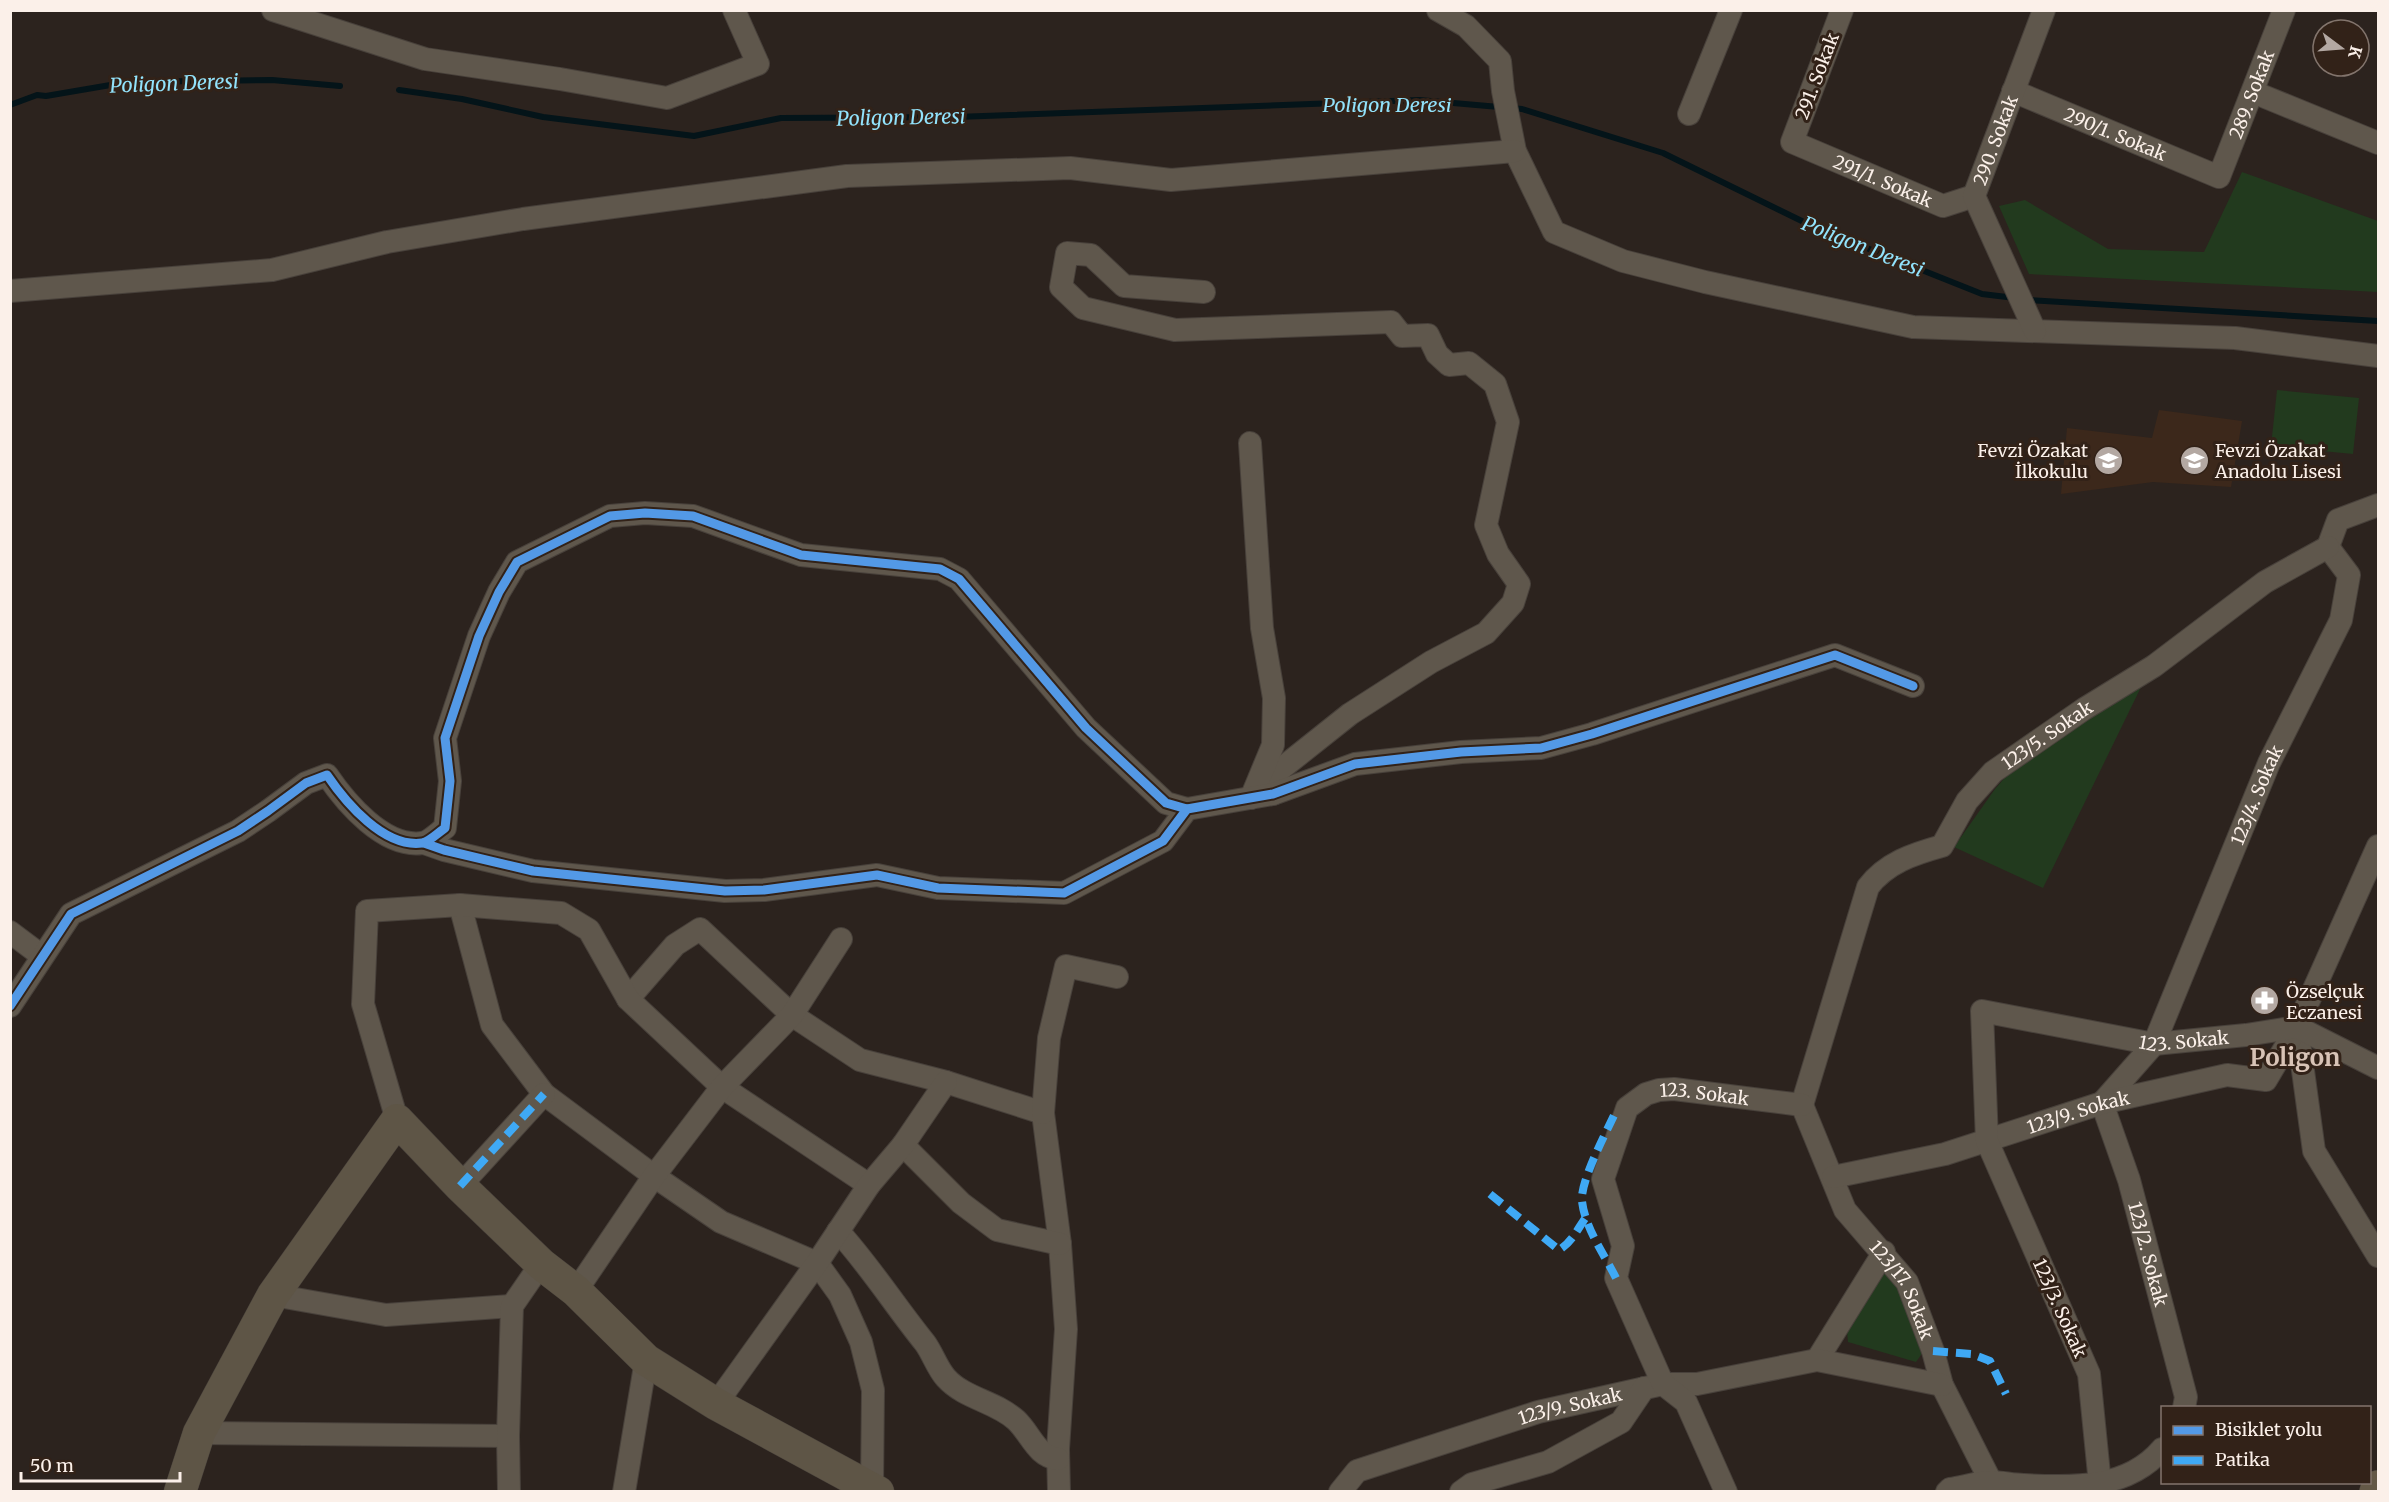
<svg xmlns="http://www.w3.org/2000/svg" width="2389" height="1502" font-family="Merriweather,serif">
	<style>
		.built { fill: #3c281b }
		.green { fill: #223a1e }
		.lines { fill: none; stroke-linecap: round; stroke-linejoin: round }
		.stream { stroke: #041419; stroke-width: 6 }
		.street-casing { stroke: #48413b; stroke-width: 24 }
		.secondary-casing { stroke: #48413b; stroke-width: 33 }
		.primary-casing { stroke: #48413b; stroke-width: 34 }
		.street { stroke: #5f574c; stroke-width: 22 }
		.secondary { stroke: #5e5546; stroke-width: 32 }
		.primary { stroke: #645947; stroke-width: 33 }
		.quiet { stroke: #3fa9f5; stroke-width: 8; stroke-dasharray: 15 8; stroke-linecap: butt }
		.cycleway-casing { stroke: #322218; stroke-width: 13 }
		.cycleway { stroke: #5399e6; stroke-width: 9 }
		.labels { text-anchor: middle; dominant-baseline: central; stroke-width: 6; stroke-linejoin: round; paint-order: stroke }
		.street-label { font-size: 18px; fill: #fbf0e9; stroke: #322218 }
		.poi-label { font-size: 18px; fill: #fbf0e9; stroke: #322218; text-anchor: start }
		.water-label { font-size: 20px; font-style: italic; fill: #92e3fc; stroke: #322218 }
		.district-label { font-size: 24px; font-weight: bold; fill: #d8c3b6; stroke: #322218 }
	</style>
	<rect width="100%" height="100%" fill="#2c231e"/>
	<!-- built -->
	<path class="built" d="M 2159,410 L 2242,421 L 2231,487 L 2153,482 L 2061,494 L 2067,428 L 2152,438 Z"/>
	<!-- green -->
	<g class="green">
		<path d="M 2242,172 L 2378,221 L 2378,292 L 2029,274 L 1999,206 L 2025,200 L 2108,249 L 2204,252 Z"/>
		<path d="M 2277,390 L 2359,398 L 2353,454 L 2271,446 Z"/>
		<path d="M 2143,683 L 2043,888 L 1954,847 L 1995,789 L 2008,774 Z"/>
		<path d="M 1884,1272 L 1897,1280 L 1923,1352 L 1916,1362 L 1848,1342 L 1847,1331 Z"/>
	</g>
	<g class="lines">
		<!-- stream -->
		<g class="stream">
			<path d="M 399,90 L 462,99 L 543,117 L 694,136 L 781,118 L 956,117 L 1419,100 L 1522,109 L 1663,153 L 1814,227 L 1982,294 L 2015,298"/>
			<path d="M 10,105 L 37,95 L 46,96 L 128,82 L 272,80 L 340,86"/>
			<path d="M 2028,300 L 2378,321"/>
		</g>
		<defs>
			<g id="street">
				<path d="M 273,10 L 425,59 L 560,79 L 667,98 L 758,64 L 734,10"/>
				<path d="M 1438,10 L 1466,26 L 1500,61 L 1503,91 L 1515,151 L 1554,232 L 1623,261 L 1705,282 L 1913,327 L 2235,338 L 2378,356"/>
				<path id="s1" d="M 1842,10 L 1792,142 L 1943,206 L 1974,196"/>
				<path id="s2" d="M 2013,91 L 2219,177 L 2284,10"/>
				<path d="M 2253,92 L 2378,143"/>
				<path d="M 1689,114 L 1731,10"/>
				<path d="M 10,291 L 272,270 L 387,242 L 523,219 L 847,176 L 1070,168 L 1171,180 L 1515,151"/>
				<path d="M 1204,292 L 1124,286 L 1091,255 L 1067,253 L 1061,287 L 1083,308 L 1175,330 L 1391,322 L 1402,336 L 1428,335 L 1437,354 L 1449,365 L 1469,363 L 1495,384 L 1508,422 L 1486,525 L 1498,554 L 1519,584 L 1513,603 L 1486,633 L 1431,662 L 1350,714 L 1277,772 L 1273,794"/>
				<path id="s3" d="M 2035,331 L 1974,196 L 2044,10"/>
				<path d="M 1250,443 L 1262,628 L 1274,698 L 1273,745 L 1251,798"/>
				<path d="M 2328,547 L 2338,520 L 2378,505"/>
				<path d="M 424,843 L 444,850 L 533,871 L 725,891 L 764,890 L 877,875 L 938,888 L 1064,893 L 1163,841 L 1187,809 L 1273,794 L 1355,764 L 1461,752 L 1541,748 L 1592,734 L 1835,655 L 1913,686"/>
				<path d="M 460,905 L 492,1025 L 544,1094 L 654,1176 L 721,1222 L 817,1263 L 840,1295 L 861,1342 L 873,1390 L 872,1488 L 860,1492"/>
				<path d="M 10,932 L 42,956"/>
				<path d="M 628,999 L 675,945 L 700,929 L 792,1015 L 860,1060 L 946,1082 L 1043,1113 L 1060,1244 L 1066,1329 L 1058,1449 L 1059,1492"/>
				<path d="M 10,1006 L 71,914 L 238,831 L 268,811 L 306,783 L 327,775 C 346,803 384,848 422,843 C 429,842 439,832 445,828 L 450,781 L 445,738 L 479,636 L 499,592 L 517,562 L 610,516 L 645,513 L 693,516 L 801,555 L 940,569 L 959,579 L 1086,728 L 1166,803 L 1187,809"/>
				<path d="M 2297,1027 L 2314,1151 L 2378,1256"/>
				<path id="s4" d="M 2102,1103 L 2154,1044 L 2269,763 L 2341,620 L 2349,575 L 2328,547"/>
				<path id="s5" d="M 2102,1103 L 2129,1180 L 2186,1397 L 2184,1408"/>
				<path id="s6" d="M 1802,1105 L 1868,887 C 1886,863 1913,854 1942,846 L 1967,801 L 1993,772 L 2084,709 L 2154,666 L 2265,582 L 2328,547"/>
				<path id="s7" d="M 1802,1105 L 1845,1210 L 1907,1282 L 1933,1351 L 1942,1385 L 1991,1482"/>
				<path d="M 1043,1113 L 1049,1038 L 1066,966 L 1117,977"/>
				<path d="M 397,1120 L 363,1004 L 367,911 L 460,905 L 561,913 L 589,930 L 628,999 L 722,1087 L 869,1185"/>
				<path d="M 903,1145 L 961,1203 L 997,1230 L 1060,1244"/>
				<path id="s8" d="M 1833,1177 L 1945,1154 L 2102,1103 L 2227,1075 L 2266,1080 L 2297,1027 L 2378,846"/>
				<path d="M 460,1186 L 544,1094"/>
				<path d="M 838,1231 C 870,1266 895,1306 925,1343 C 933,1354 937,1368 946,1378 C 965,1399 995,1401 1016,1420 C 1031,1434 1036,1456 1058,1459"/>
				<path d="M 576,1291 L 654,1176 L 722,1087 L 792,1015 L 841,939"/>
				<path d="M 273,1295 L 386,1315 L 512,1306"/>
				<path d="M 1817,1360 L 1884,1252"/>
				<path d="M 716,1404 L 817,1263 L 869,1185 L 903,1145 L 946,1082"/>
				<path d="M 199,1433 L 508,1436"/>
				<path id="s9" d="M 2100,1484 L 2089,1374 L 1987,1141 L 1982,1011 L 2154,1044 L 2246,1035 L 2297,1027 L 2378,1068"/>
				<path d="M 509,1492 L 508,1436 L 512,1306 L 541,1264"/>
				<path d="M 624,1492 L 646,1360"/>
				<path id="s10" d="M 1340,1492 L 1357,1471 L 1538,1412 L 1663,1384 L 1697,1384 L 1817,1360 L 1942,1385"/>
				<path d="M 1461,1492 L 1472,1484 L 1548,1462 L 1621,1422 L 1644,1388"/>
				<path id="s11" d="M 1726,1492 L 1686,1402 L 1663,1384 L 1616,1278 L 1623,1246 L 1603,1179 L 1627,1108 L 1646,1094 L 1659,1090 L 1674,1089 L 1802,1105"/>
				<path d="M 1947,1492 L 1950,1489 C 1964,1487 1978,1482 1992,1482 C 2002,1482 2013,1485 2024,1485 C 2074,1488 2128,1489 2162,1449"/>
			</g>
			<path id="secondary" d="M 180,1492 L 199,1433 L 273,1295 L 397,1120 L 460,1186 L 541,1264 L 576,1291 L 646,1360 L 716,1404 L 878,1492"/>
			<path id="primary" d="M 2376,1492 L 2378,1487"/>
		</defs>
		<!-- street casing -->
		<use href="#street" class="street-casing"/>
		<!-- secondary casing -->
		<use href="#secondary" class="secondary-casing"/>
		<!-- primary casing -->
		<use href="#primary" class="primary-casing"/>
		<!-- street -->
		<use href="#street" class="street"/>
		<!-- secondary -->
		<use href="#secondary" class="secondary"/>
		<!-- primary -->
		<use href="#primary" class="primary"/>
		<!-- quiet -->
		<g class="quiet">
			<path d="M 460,1186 L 544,1094"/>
			<path d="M 1490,1194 L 1559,1250 C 1572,1242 1577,1230 1586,1217"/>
			<path d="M 1616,1278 C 1604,1254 1585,1228 1582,1201 C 1580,1181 1607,1131 1616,1111"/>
			<path d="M 1933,1351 L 1972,1354 L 1990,1361 L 2006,1394"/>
		</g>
		<defs>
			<g id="cycleway">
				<path d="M 424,843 L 444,850 L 533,871 L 725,891 L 764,890 L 877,875 L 938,888 L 1064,893 L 1163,841 L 1187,809 L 1273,794 L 1355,764 L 1461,752 L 1541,748 L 1592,734 L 1835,655 L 1913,686"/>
				<path d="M 10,1006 L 71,914 L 238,831 L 268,811 L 306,783 L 327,775 C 346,803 384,848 422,843 C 429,842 439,832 445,828 L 450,781 L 445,738 L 479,636 L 499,592 L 517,562 L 610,516 L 645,513 L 693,516 L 801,555 L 940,569 L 959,579 L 1086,728 L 1166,803 L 1187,809"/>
			</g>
		</defs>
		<!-- cycleway casing -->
		<use href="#cycleway" class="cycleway-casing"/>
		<!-- cycleway -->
		<use href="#cycleway" class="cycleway"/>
	</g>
	<!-- icons -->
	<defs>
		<symbol id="school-disc" viewBox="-11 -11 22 22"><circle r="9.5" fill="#b3a8a2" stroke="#322218"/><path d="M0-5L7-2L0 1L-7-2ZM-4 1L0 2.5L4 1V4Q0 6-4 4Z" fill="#fff"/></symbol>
		<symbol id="pharmacy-disc" viewBox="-11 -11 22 22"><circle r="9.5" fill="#b3a8a2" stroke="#322218"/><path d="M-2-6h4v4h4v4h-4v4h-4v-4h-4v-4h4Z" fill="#fff"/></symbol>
	</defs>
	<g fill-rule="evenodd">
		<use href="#school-disc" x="2092" y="444" width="33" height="33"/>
		<use href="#school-disc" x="2178" y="444" width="33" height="33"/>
		<use href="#pharmacy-disc" x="2248" y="984" width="33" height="33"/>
	</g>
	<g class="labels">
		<!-- street labels -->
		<g class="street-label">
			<text transform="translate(1817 76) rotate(-69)">291. Sokak</text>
			<text stroke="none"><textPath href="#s2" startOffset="312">289. Sokak</textPath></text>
			<text stroke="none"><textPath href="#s2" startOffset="111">290/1. Sokak</textPath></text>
			<text stroke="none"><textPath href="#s3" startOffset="208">290. Sokak</textPath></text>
			<text stroke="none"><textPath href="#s1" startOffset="240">291/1. Sokak</textPath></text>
			<text stroke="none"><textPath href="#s6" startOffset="470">123/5. Sokak</textPath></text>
			<text stroke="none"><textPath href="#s4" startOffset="348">123/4. Sokak</textPath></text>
			<text stroke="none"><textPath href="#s9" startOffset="700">123. Sokak</textPath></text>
			<text stroke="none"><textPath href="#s11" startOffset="504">123. Sokak</textPath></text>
			<text stroke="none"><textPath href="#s8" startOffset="254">123/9. Sokak</textPath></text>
			<text stroke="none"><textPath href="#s5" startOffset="158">123/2. Sokak</textPath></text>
			<text stroke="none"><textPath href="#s7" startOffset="213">123/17. Sokak</textPath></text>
			<text transform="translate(2060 1308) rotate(66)">123/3. Sokak</text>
			<text stroke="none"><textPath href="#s10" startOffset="250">123/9. Sokak</textPath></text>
		</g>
		<!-- poi labels -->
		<g class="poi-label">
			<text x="2088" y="450" text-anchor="end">Fevzi Özakat<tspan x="2088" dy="21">İlkokulu</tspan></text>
			<text x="2215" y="450">Fevzi Özakat<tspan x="2215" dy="21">Anadolu Lisesi</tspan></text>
			<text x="2286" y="991">Özselçuk<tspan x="2286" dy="21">Eczanesi</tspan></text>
		</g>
		<!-- water labels -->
		<g class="water-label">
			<text transform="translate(174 83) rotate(-2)">Poligon Deresi</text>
			<text x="1387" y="104">Poligon Deresi</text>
			<text transform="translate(901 117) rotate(-1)">Poligon Deresi</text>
			<text transform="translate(1863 246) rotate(22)">Poligon Deresi</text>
		</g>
		<!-- district labels -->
		<g class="district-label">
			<text x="2295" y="1057">Poligon</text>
		</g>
	</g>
	<!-- border -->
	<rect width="2389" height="1502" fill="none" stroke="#fbf0e9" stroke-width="24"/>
	<!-- legend -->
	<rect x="2161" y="1406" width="210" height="78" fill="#322218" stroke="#82746c" stroke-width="1.5"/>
	<rect x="2173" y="1426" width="30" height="9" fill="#5399e6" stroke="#82746c" stroke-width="1.5"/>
	<text x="2215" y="1436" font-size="18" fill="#fbf0e9">Bisiklet yolu</text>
	<rect x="2173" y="1456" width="30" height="9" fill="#3fa9f5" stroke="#82746c" stroke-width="1.5"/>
	<text x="2215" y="1466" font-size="18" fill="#fbf0e9">Patika</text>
	<!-- north arrow -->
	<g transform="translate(2341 48) rotate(106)"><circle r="28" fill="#322218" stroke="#82746c" stroke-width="1.5"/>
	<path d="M0-4.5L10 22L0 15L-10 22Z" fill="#b3a8a2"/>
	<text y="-9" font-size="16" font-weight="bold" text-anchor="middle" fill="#fbf0e9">K</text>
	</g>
	<!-- scale -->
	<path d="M21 1472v9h159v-9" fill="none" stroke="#fbf0e9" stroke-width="3"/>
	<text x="30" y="1472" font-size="18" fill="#fbf0e9" stroke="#322218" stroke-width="4.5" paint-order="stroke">50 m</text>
</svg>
